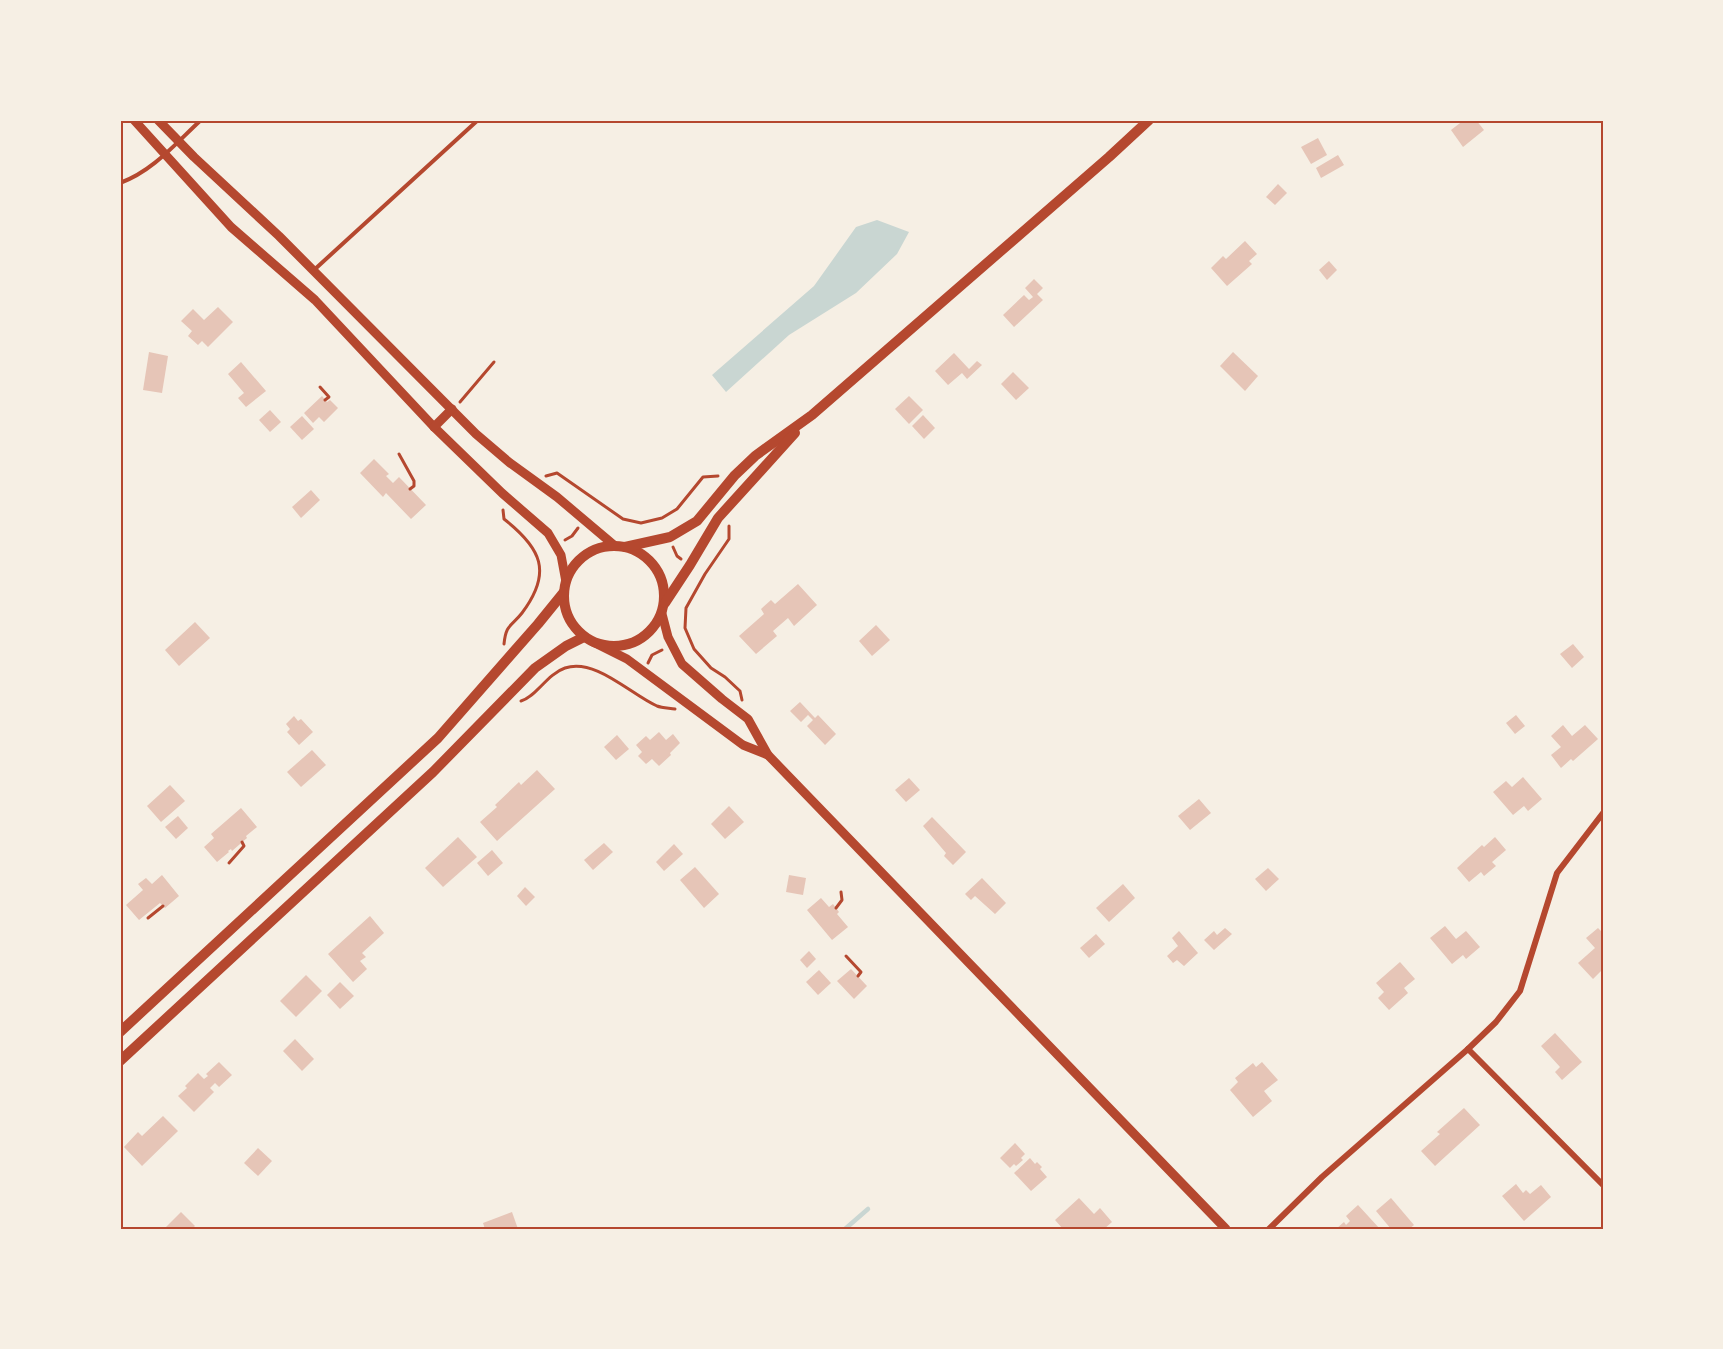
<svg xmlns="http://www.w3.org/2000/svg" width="1723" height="1349" font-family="Roboto,sans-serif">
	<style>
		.water { fill: #c9d6d2 }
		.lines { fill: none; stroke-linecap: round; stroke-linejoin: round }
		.stream { stroke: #c9d6d2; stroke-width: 4.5 }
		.building { fill: #e6c5b7 }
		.path { stroke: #b5482f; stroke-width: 3 }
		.service { stroke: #b5482f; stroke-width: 4 }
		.minor { stroke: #b5482f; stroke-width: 6 }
		.secondary { stroke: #b5482f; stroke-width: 9 }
		.primary { stroke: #b5482f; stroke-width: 10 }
		.neatline { fill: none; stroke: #b5482f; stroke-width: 2 }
	</style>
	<rect width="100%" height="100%" fill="#f6efe4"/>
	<!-- water -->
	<path class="water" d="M 877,220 L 909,232 L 897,254 L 856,293 L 789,335 L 726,392 L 712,375 L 814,286 L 856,227 Z"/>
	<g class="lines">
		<!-- stream -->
		<path class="stream" d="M 845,1229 L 868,1209"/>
	</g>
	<!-- building -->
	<g class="building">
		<path d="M 1464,120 L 1476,120 L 1484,130 L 1463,147 L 1451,130 Z"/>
		<path d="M 1318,138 L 1327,155 L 1311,164 L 1301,147 Z"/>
		<path d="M 1338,155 L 1344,165 L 1321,178 L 1316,168 Z"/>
		<path d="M 1278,184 L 1287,193 L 1275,205 L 1266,197 Z"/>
		<path d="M 1245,241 L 1257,254 L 1249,261 L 1252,264 L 1227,286 L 1211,268 L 1223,256 L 1226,259 Z"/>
		<path d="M 1329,261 L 1337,270 L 1327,280 L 1319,270 Z"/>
		<path d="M 1034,279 L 1043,288 L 1037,294 L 1043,300 L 1014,327 L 1003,315 L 1024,295 L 1029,300 L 1033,297 L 1025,288 Z"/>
		<path d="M 218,307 L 233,322 L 208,347 L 202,341 L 198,345 L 188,336 L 192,331 L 181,321 L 193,309 L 204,320 Z"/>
		<path d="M 149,352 L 168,356 L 162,393 L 143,390 Z"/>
		<path d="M 1233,352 L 1258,376 L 1245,391 L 1220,366 Z"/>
		<path d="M 954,353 L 969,369 L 977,361 L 982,365 L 967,379 L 962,373 L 948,385 L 935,371 Z"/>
		<path d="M 241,362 L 266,391 L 246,407 L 238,398 L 244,393 L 228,374 Z"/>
		<path d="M 1013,372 L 1029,388 L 1016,400 L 1001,384 Z"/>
		<path d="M 322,396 L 327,402 L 330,400 L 338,408 L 324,422 L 319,417 L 313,423 L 304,413 Z"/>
		<path d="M 909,396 L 923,410 L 909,424 L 895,409 Z"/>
		<path d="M 270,410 L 281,422 L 270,432 L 259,420 Z"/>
		<path d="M 923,415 L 935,428 L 924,439 L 912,426 Z"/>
		<path d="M 302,416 L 314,429 L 302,440 L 290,427 Z"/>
		<path d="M 374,459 L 389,474 L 386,476 L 393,483 L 399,477 L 426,505 L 411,519 L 386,493 L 383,497 L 360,473 Z"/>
		<path d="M 311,490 L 320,500 L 301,518 L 292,507 Z"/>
		<path d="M 798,584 L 817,605 L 794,626 L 788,618 L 773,631 L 777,636 L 756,654 L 739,636 L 764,614 L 761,609 L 771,600 L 775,604 Z"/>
		<path d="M 195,622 L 210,638 L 179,666 L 165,650 Z"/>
		<path d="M 876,625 L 890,640 L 872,656 L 859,641 Z"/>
		<path d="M 1573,644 L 1584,657 L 1572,668 L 1560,654 Z"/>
		<path d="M 800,702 L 815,718 L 818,715 L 836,734 L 825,745 L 807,726 L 813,720 L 808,715 L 801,722 L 790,711 Z"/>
		<path d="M 1516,715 L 1525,726 L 1515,734 L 1506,723 Z"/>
		<path d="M 294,716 L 298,721 L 301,719 L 313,732 L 299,745 L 287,732 L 290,729 L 286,724 Z"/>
		<path d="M 1563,725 L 1572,736 L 1585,725 L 1598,739 L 1573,761 L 1571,759 L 1561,768 L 1551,755 L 1561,747 L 1551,736 Z"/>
		<path d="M 659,732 L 666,740 L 673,734 L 680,743 L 670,753 L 671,755 L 659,766 L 652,759 L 646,764 L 638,756 L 642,752 L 636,745 L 646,736 L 650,740 Z"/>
		<path d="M 617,735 L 629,749 L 616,760 L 604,747 Z"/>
		<path d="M 312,750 L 326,765 L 301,787 L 287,772 Z"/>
		<path d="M 537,770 L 555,789 L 497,841 L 480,822 L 497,807 L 495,805 L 519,782 L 521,785 Z"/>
		<path d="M 1523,777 L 1542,799 L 1528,811 L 1524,806 L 1513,815 L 1493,792 L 1506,781 L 1512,787 Z"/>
		<path d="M 909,778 L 920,790 L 906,802 L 895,790 Z"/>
		<path d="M 170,785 L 185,801 L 161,822 L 147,806 Z"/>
		<path d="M 1199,799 L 1211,813 L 1190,830 L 1178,816 Z"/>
		<path d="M 729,806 L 744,822 L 725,839 L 711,824 Z"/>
		<path d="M 241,808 L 257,827 L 246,836 L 247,838 L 232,851 L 231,849 L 228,851 L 229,852 L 217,862 L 204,847 L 214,838 L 211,834 Z"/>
		<path d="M 178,816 L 188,828 L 176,839 L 165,827 Z"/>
		<path d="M 932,817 L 966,852 L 953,865 L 944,856 L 946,853 L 923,826 Z"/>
		<path d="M 458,837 L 477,857 L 443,887 L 425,868 Z"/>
		<path d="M 1495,837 L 1506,850 L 1492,862 L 1496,866 L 1484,876 L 1481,872 L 1469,882 L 1457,868 L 1482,845 L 1484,847 Z"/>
		<path d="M 604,843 L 613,852 L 593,870 L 584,860 Z"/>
		<path d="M 674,844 L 683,854 L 664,871 L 656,862 Z"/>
		<path d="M 492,850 L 503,863 L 488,876 L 477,863 Z"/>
		<path d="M 695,867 L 719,894 L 704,908 L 680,880 Z"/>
		<path d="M 1268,868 L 1279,879 L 1266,891 L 1255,879 Z"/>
		<path d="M 162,875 L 179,896 L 165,908 L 160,903 L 139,920 L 126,905 L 143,890 L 138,884 L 146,878 L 152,884 Z"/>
		<path d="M 789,875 L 806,878 L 803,895 L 786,892 Z"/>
		<path d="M 982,878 L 1006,903 L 995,914 L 975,896 L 971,900 L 965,894 Z"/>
		<path d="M 1123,884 L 1135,898 L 1109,922 L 1096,908 Z"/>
		<path d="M 525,887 L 535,897 L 526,906 L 517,896 Z"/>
		<path d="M 821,898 L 829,907 L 833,904 L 839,912 L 837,914 L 848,927 L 832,940 L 807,910 Z"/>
		<path d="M 370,916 L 384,933 L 362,953 L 366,957 L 360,961 L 367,969 L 353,982 L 328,954 Z"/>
		<path d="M 1445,926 L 1456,939 L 1466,931 L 1480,947 L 1466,959 L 1463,955 L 1452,964 L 1430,938 Z"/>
		<path d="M 1225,928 L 1232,934 L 1214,950 L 1204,940 L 1214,931 L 1217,935 Z"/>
		<path d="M 1598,928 L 1603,933 L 1603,969 L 1593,979 L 1578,963 L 1595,948 L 1586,938 Z"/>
		<path d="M 1179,931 L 1198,953 L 1184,966 L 1177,960 L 1173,963 L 1167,956 L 1178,946 L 1172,938 Z"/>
		<path d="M 1096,934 L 1105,944 L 1089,958 L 1080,948 Z"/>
		<path d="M 809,951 L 816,959 L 807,968 L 800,960 Z"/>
		<path d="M 1400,962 L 1415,979 L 1404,988 L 1408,993 L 1389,1010 L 1378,998 L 1384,992 L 1376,983 Z"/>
		<path d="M 851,969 L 867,986 L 854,999 L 837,981 Z"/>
		<path d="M 819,970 L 831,983 L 818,995 L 806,982 Z"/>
		<path d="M 306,975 L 322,991 L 296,1017 L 280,1001 Z"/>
		<path d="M 340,982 L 354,996 L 340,1009 L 327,995 Z"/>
		<path d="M 1555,1033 L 1582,1062 L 1562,1080 L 1555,1072 L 1560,1067 L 1541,1046 Z"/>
		<path d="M 295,1039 L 314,1059 L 302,1071 L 283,1051 Z"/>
		<path d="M 219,1062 L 232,1075 L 219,1087 L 215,1083 L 210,1088 L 214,1092 L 194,1112 L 178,1096 L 187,1088 L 185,1086 L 198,1073 L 204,1079 L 208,1076 L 206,1074 Z"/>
		<path d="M 1262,1062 L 1278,1080 L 1264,1091 L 1272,1101 L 1253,1117 L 1230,1090 L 1238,1082 L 1235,1078 L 1253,1063 L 1256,1067 Z"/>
		<path d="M 1464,1108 L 1480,1125 L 1435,1166 L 1421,1151 L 1440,1134 L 1437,1132 Z"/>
		<path d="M 163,1116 L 178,1131 L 142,1166 L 124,1147 L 138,1132 L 142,1136 Z"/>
		<path d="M 1015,1143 L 1025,1154 L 1021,1158 L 1023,1160 L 1016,1166 L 1014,1164 L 1010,1168 L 1000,1158 Z"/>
		<path d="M 258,1148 L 272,1161 L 258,1176 L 244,1163 Z"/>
		<path d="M 1030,1158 L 1035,1164 L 1037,1162 L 1042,1167 L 1040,1169 L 1047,1177 L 1031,1191 L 1014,1173 Z"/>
		<path d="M 1516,1184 L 1523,1193 L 1526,1190 L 1530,1194 L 1541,1185 L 1551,1197 L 1524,1221 L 1502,1196 Z"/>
		<path d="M 1079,1198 L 1094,1214 L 1100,1208 L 1112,1222 L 1104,1229 L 1063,1229 L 1055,1220 Z"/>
		<path d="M 1391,1198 L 1414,1225 L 1409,1229 L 1391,1229 L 1376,1211 Z"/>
		<path d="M 1358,1205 L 1380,1229 L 1336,1229 L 1344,1222 L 1346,1225 L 1350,1221 L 1346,1216 Z"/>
		<path d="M 181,1212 L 195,1226 L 192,1229 L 164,1229 Z"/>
		<path d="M 512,1212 L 518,1229 L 485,1229 L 483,1223 Z"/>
	</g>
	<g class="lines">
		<!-- path -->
		<g class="path">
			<path d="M 320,387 L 329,397 L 325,400"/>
			<path d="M 460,402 L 494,362"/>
			<path d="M 399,454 L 414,481 L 414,486 L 410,489"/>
			<path d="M 546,476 L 557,473 L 623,519 L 641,523 L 662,518 L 677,509 L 703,477 L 718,476"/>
			<path d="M 503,510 L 504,519 C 541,548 553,572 522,613 C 511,627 506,624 504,644"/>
			<path d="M 729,526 L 729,539 L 705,574 L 686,608 L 685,628 L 694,649 L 711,668 L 725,677 L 740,691 L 742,700"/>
			<path d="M 565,540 L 572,536 L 578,528"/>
			<path d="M 673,547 L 677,556 L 681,559"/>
			<path d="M 648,663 L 652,655 L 662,650"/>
			<path d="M 521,701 C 536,697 547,674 565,668 C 596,658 630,694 657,706 C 662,708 669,708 675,709"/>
			<path d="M 229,863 L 244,846 L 242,842"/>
			<path d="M 836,908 L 842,900 L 841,892"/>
			<path d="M 148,918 L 163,906"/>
			<path d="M 846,956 L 861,972 L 858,976"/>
		</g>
		<!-- service -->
		<g class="service">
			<path d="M 120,183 C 153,171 176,143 201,120"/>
			<path d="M 314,270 L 478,120"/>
		</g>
		<!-- minor -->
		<g class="minor">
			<path d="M 1468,1049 L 1603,1185"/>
			<path d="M 1269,1229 L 1322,1177 L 1468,1049 L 1496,1022 L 1520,991 L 1557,873 L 1603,813"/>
		</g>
		<!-- secondary -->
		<g class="secondary">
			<path d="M 134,120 L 231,227 L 315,300 L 434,427 L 502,493 L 548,533 L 561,555 L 566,582"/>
			<path d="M 158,120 L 194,157 L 279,236 L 476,434 L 510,463 L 557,497 L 615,546"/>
			<path d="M 434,427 L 452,409"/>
			<path d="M 662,614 L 668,637 L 682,664 L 722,699 L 748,719 L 768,755 L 1226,1229"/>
			<path d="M 593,642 L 627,659 L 743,745 L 768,755"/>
		</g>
		<!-- primary -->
		<g class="primary">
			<circle cx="614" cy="596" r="50"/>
			<path d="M 625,547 L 670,537 L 697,521 L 735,475 L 755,456 L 812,415 L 1109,157 L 1149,120"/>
			<path d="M 665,603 L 690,565 L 718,518 L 795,433"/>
			<path d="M 120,1032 L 438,738 L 538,624 L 564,592"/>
			<path d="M 120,1061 L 433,772 L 535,668 L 566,646 L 584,637"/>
		</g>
	</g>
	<!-- border -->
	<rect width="1723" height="1349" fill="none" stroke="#f6efe4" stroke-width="243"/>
	<rect x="122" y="122" width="1480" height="1106" class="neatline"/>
</svg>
